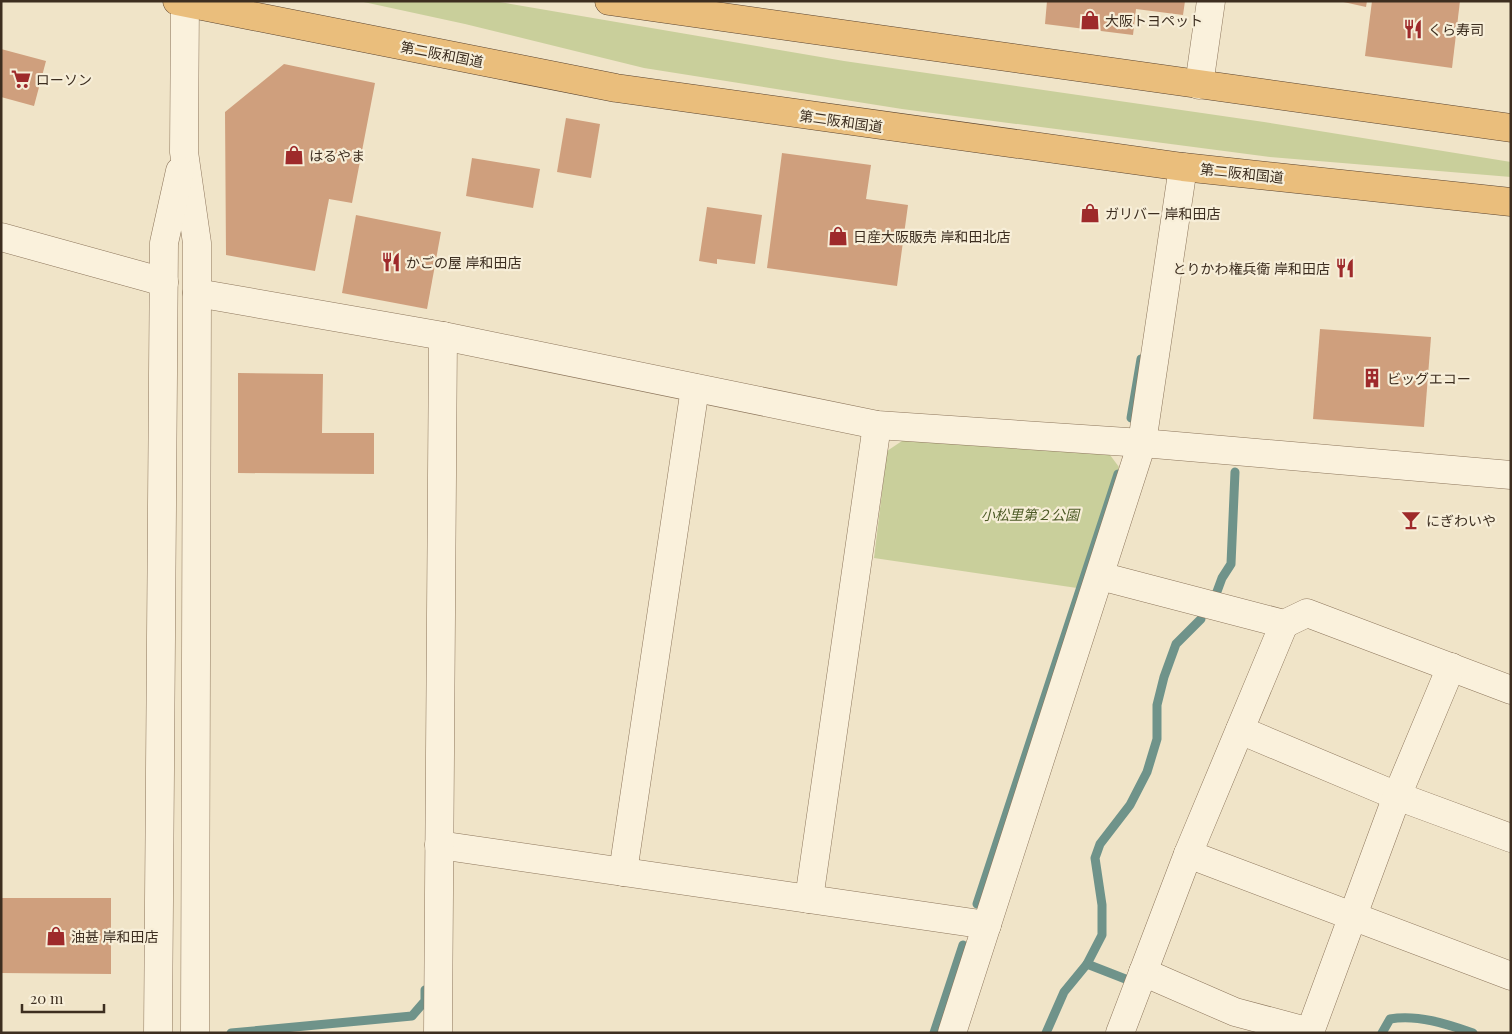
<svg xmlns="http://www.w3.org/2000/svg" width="1512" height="1034" font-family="'Playfair Display','Noto Sans JP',serif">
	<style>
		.green { fill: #c9cf9b }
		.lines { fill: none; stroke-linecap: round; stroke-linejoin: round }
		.stream { stroke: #6f938a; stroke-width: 9 }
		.building { fill: #cf9f7d }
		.minor-casing { stroke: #8d765c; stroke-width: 29 }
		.tertiary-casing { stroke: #8d765c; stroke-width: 29 }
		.trunk-casing { stroke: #5b4430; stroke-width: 29 }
		.minor { stroke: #faf1dc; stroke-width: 28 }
		.tertiary { stroke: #faf1dc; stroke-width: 28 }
		.trunk { stroke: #eabe7c; stroke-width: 28 }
		.labels { text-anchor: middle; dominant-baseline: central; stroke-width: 4.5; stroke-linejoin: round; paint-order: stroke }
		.poi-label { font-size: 14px; fill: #3d2e20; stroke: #f7eed8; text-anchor: start }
		.street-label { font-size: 14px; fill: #3d2e20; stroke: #f7eed8 }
		.park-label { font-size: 14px; font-style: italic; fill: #4d5a26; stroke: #f7eed8 }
	</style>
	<rect width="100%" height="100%" fill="#f0e4c8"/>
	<!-- green -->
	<g class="green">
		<path d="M 359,1 L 494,1 L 844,61 L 1264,122 L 1511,162 L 1511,177 L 1270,157 L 902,109 L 644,68 L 465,24 Z"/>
		<path d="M 905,439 L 1110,455 L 1119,467 L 1077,588 L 874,558 L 887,451 Z"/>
	</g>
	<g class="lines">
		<!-- stream -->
		<g class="stream">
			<path d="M 1131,418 L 1141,359"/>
			<path d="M 1215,597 L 1222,578 L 1231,564 L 1235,472"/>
			<path d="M 977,904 L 1118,474"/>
			<path d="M 1087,964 L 1128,980"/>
			<path d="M 231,1033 L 412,1016 L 425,1001 L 425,990"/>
			<path d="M 934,1033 L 963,945"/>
			<path d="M 1046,1033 L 1064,992 L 1087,964 L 1102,935 L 1102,905 L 1095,858 L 1100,844 L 1130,805 L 1147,772 L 1157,739 L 1157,705 L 1164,677 L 1176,644 L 1201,619"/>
			<path d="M 1382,1033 L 1390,1019 C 1417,1014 1447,1024 1473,1033"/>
		</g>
	</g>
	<!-- building -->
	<g class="building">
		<path d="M 1047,1 L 1185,1 L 1183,15 L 1136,9 L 1133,35 L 1045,24 Z"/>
		<path d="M 1339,1 L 1367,1 L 1366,7 Z"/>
		<path d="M 1372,1 L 1460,1 L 1452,68 L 1365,56 Z"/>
		<path d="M 1,49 L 46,61 L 34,106 L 1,97 Z"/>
		<path d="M 284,64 L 375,83 L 352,203 L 329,199 L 315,271 L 226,255 L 225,112 Z"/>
		<path d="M 566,118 L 600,124 L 591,178 L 557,172 Z"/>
		<path d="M 782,153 L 871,165 L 866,199 L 908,205 L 897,286 L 767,268 Z"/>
		<path d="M 472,158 L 540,169 L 533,208 L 466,196 Z"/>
		<path d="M 707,207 L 762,215 L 755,264 L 717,259 L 717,264 L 699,261 Z"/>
		<path d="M 356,215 L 441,232 L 427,309 L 342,293 Z"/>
		<path d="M 1320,329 L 1431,337 L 1424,427 L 1313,419 Z"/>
		<path d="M 238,373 L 323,374 L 322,433 L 374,433 L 374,474 L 238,473 Z"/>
		<path d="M 1,898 L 111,898 L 111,974 L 1,973 Z"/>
	</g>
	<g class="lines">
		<defs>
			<g id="minor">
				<path d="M 1199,85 L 1211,1"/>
				<path d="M 1,237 L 164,282"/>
				<path d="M 197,293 L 443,336 L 877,425 L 1142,443 L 1511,475"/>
				<path d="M 1100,576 L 1284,624 L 1307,613 L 1511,690"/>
				<path d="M 1240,730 L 1397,796 L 1511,838"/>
				<path d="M 439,845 L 987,925"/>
				<path d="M 1188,854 L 1511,976"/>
				<path d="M 623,872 L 695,388"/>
				<path d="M 809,899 L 877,425"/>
				<path d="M 1143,972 L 1235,1012 L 1310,1032 L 1397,796 L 1451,667"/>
				<path d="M 438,1033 L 443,336"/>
				<path d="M 952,1033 L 1142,443 L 1183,167"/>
				<path d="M 1120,1033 L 1188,854 L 1284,624"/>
			</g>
			<g id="tertiary">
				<path d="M 185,1 L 184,152 L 197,243 L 197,293 L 195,1033"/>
				<path d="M 158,1033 L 164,243 L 180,171"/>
			</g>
			<g id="trunk">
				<path d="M 177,1 L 616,88 L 1183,167 L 1511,202"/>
				<path d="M 609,1 L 1511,128"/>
			</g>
		</defs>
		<!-- minor casing -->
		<use href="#minor" class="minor-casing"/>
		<!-- tertiary casing -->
		<use href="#tertiary" class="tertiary-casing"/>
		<!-- trunk casing -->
		<use href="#trunk" class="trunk-casing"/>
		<!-- minor -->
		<use href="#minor" class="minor"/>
		<!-- tertiary -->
		<use href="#tertiary" class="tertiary"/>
		<!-- trunk -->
		<use href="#trunk" class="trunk"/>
	</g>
	<!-- icons -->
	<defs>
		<symbol id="shop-bare" viewBox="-9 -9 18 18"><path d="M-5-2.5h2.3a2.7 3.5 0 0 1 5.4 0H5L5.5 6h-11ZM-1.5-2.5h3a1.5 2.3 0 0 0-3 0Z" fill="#9e2a2b" stroke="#f7eed8" stroke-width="2.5" paint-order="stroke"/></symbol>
		<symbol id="restaurant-bare" viewBox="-9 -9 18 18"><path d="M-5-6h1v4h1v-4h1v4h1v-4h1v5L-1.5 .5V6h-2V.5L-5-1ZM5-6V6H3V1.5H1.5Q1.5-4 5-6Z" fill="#9e2a2b" stroke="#f7eed8" stroke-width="2.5" paint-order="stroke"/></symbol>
		<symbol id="supermarket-bare" viewBox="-9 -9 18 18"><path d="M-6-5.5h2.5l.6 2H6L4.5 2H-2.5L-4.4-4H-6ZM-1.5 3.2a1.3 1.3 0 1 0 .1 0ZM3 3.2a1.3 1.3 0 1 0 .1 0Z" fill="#9e2a2b" stroke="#f7eed8" stroke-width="2.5" paint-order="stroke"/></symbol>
		<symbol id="building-bare" viewBox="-9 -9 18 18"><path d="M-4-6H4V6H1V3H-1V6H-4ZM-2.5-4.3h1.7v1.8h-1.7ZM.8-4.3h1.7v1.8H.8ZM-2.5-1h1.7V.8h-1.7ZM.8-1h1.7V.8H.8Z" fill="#9e2a2b" stroke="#f7eed8" stroke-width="2.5" paint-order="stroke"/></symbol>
		<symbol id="bar-bare" viewBox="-9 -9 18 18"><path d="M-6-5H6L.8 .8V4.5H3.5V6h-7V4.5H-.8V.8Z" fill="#9e2a2b" stroke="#f7eed8" stroke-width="2.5" paint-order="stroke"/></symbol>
	</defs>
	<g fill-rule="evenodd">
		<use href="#shop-bare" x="1076" y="6" width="28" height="28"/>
		<use href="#restaurant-bare" x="1399" y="15" width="28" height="28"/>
		<use href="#supermarket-bare" x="7" y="65" width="28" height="28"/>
		<use href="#shop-bare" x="280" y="141" width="28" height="28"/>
		<use href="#shop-bare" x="1076" y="199" width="28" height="28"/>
		<use href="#shop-bare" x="824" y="222" width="28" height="28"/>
		<use href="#restaurant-bare" x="377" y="248" width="28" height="28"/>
		<use href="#restaurant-bare" x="1331" y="254" width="28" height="28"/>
		<use href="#building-bare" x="1358" y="364" width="28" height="28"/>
		<use href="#bar-bare" x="1397" y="506" width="28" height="28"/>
		<use href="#shop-bare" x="42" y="922" width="28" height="28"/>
	</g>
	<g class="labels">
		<!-- poi labels -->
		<g class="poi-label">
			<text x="1105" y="20">大阪トヨペット</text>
			<text x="1428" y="29">くら寿司</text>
			<text x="36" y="79">ローソン</text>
			<text x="309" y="155">はるやま</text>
			<text x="1105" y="213">ガリバー 岸和田店</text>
			<text x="853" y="236">日産大阪販売 岸和田北店</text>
			<text x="406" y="262">かごの屋 岸和田店</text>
			<text x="1330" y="268" text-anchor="end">とりかわ権兵衛 岸和田店</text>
			<text x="1387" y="378">ビッグエコー</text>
			<text x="1426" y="520">にぎわいや</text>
			<text x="71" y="936">油甚 岸和田店</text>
		</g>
		<!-- street labels -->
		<g class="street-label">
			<text transform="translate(442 54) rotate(11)">第二阪和国道</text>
			<text transform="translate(841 121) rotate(8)">第二阪和国道</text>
			<text transform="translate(1242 173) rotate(6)">第二阪和国道</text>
		</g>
		<!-- park labels -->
		<g class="park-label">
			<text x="1030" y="514">小松里第２公園</text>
		</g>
	</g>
	<!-- border -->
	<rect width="1512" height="1034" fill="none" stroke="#3d2e20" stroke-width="5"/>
	<!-- scale -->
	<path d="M22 1004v8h82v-8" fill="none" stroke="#3d2e20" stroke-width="2.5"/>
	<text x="30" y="1004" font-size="15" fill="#3d2e20" stroke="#f7eed8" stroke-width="4" paint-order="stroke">20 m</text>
</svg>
